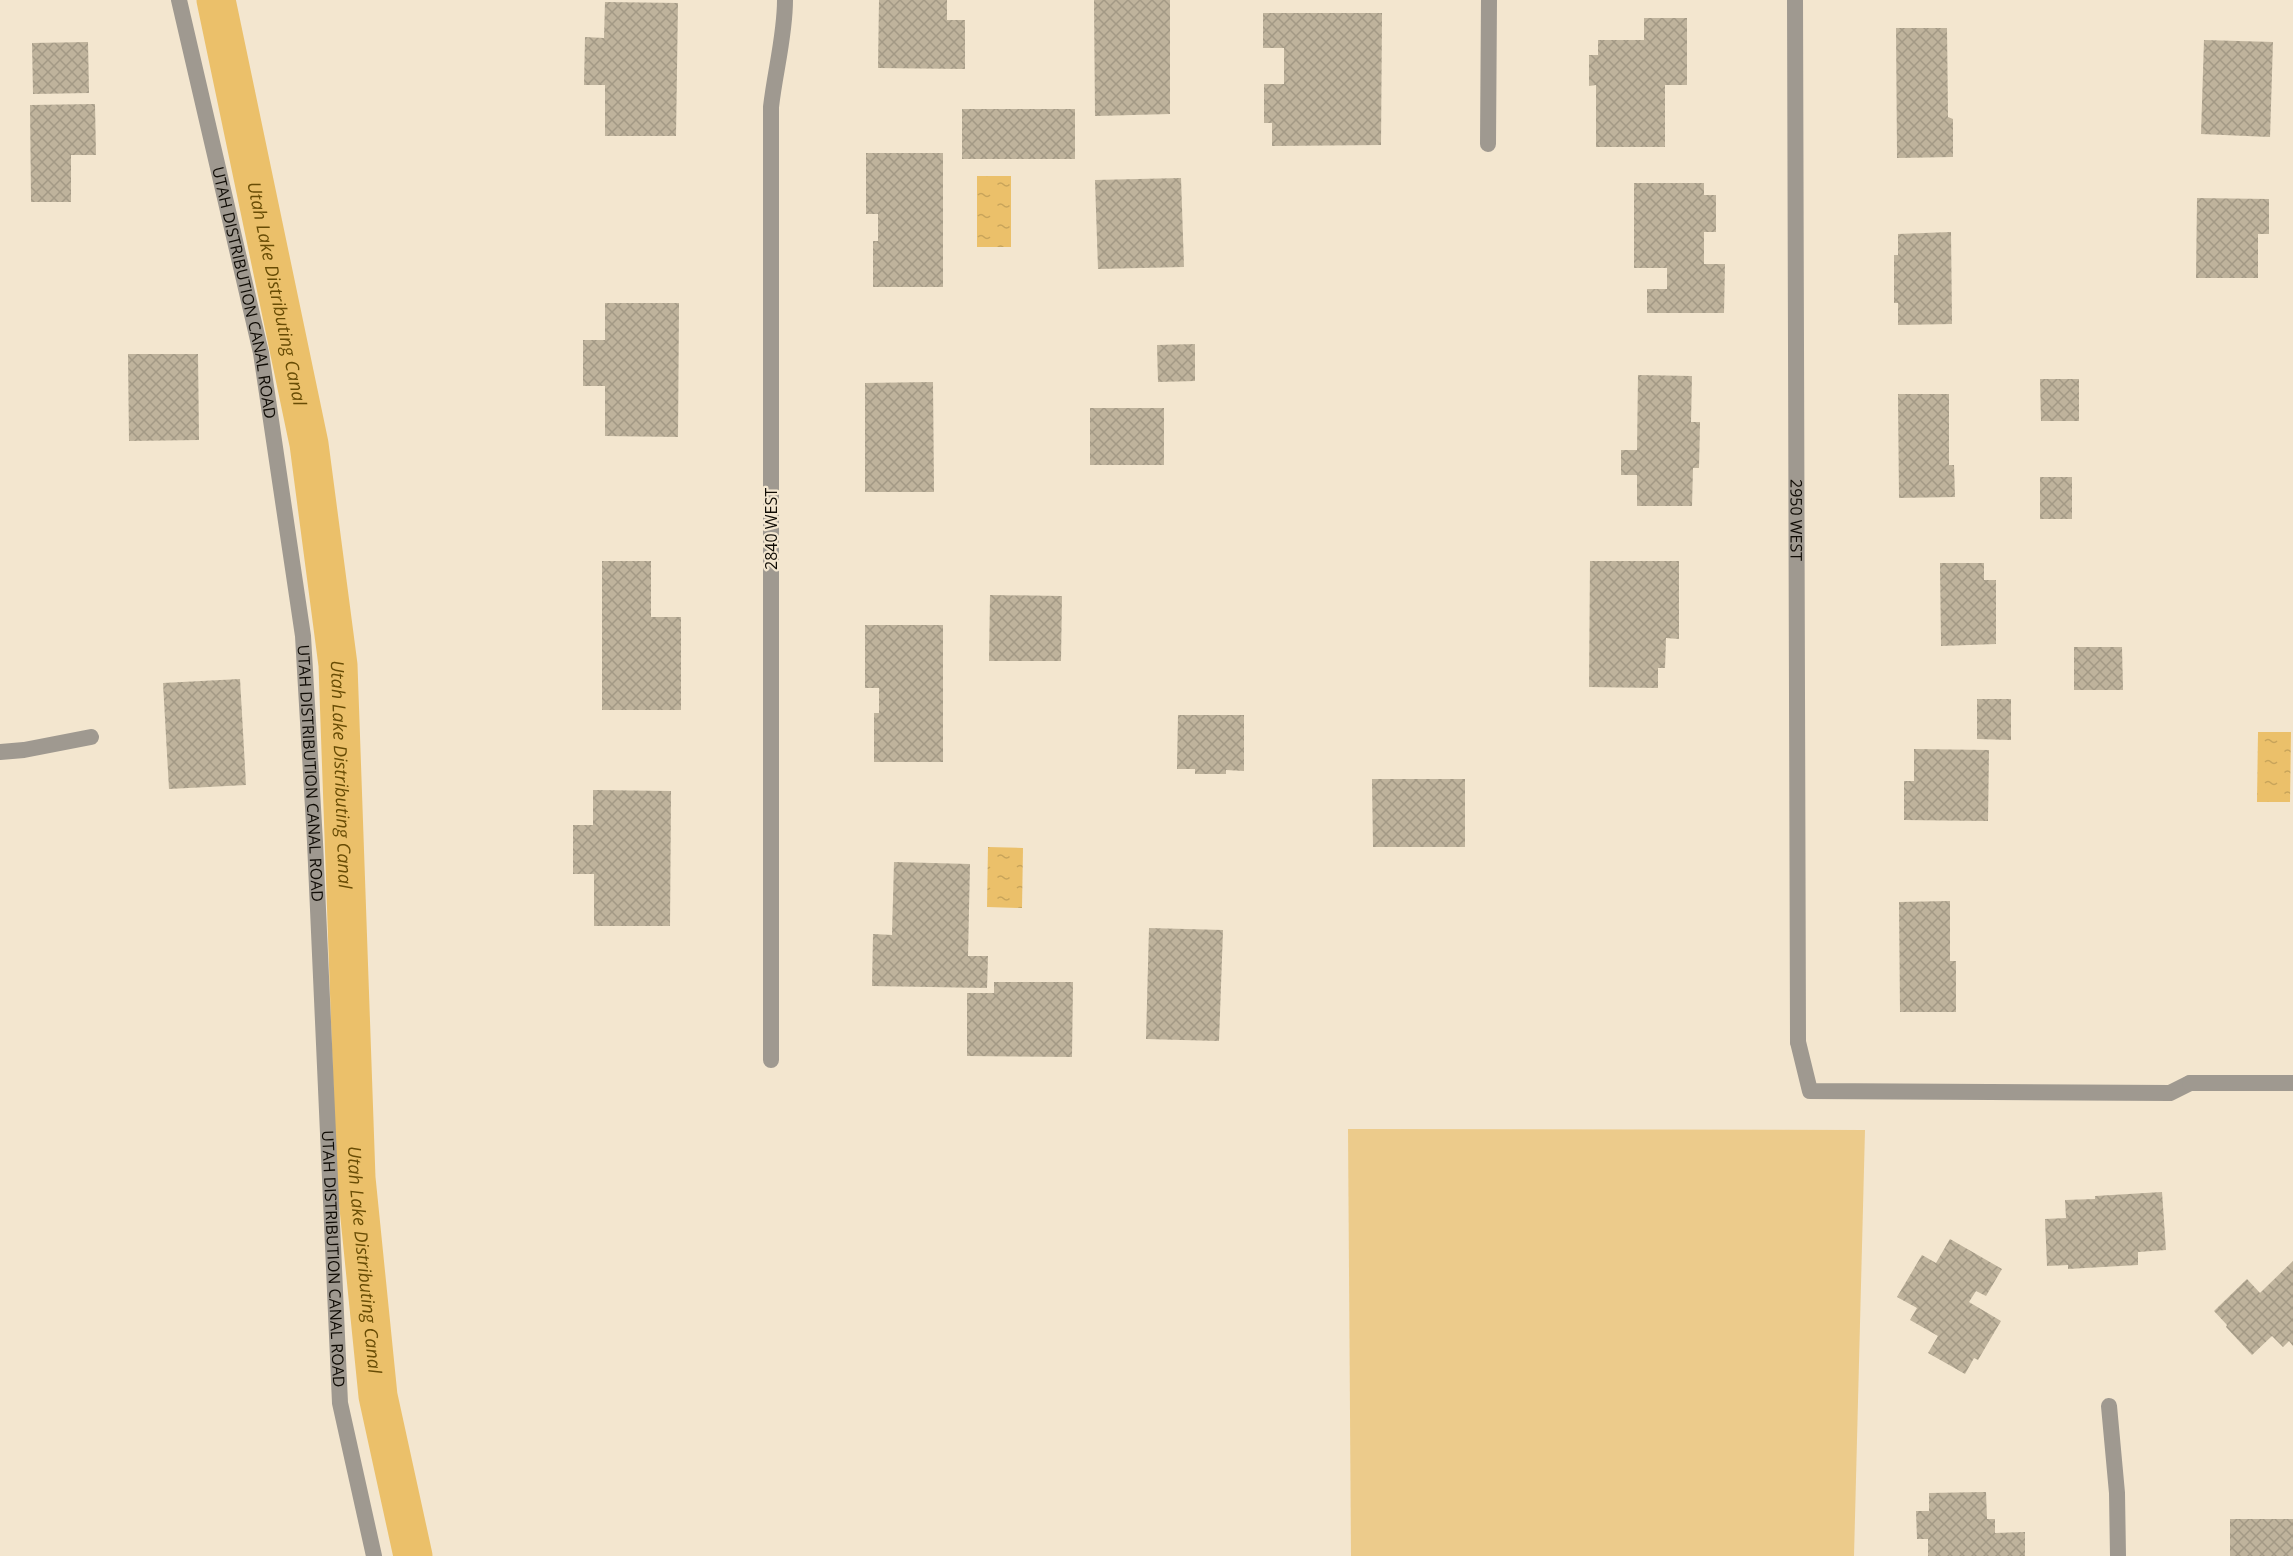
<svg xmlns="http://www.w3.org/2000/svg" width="2293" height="1556" font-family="'Open Sans',sans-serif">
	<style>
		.grass { fill: #eccb8b }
		.water { fill: url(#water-ripples) }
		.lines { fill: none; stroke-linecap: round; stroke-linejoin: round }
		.canal { stroke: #ebc06a; stroke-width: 39 }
		.building { fill: url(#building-cross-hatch) }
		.service { stroke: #9f9990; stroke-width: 16 }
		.minor { stroke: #9f9990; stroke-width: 16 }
		.labels { text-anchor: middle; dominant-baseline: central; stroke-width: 4.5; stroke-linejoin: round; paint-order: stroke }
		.street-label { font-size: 16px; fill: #0f0b04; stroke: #f3e6cf }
		.water-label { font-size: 18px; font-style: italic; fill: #684c05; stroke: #f3e6cf }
	</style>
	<defs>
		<pattern id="water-ripples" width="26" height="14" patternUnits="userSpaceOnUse" patternTransform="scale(1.5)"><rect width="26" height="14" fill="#ebc06a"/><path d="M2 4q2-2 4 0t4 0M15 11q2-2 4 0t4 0" fill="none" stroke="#c8a45a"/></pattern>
		<pattern id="building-cross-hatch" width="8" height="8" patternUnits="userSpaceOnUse" patternTransform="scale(1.5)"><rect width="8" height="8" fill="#bfb39c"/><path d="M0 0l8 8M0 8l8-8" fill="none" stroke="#a39985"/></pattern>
	</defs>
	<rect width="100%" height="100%" fill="#f3e6cf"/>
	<!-- grass -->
	<path class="grass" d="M 1348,1129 L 1865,1130 L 1854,1556 L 1351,1556 Z"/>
	<!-- water -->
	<g class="water">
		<rect x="977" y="176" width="34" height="71"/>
		<path d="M 2258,732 L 2291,732 L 2290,802 L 2257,802 Z"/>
		<path d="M 988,847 L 1023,848 L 1022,908 L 987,907 Z"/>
	</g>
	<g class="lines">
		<!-- canal -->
		<path class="canal" id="s1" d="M 216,0 L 309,444 L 338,665 L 356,1178 L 378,1396 L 413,1556"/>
	</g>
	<!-- building -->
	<g class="building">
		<path d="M 879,0 L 947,0 L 947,20 L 965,20 L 965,69 L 878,68 Z"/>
		<path d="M 1094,0 L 1170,0 L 1170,114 L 1095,116 Z"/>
		<path d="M 605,2 L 678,3 L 676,136 L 605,136 L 605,85 L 584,85 L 585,37 L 604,38 Z"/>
		<path d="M 1263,13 L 1382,13 L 1381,145 L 1272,146 L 1272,123 L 1264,123 L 1264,84 L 1284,84 L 1284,48 L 1263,48 Z"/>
		<path d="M 1644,18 L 1687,18 L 1687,85 L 1665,85 L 1665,147 L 1596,147 L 1596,85 L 1589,86 L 1589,55 L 1598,55 L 1598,40 L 1644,40 Z"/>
		<path d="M 1896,28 L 1947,28 L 1948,117 L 1953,119 L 1953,157 L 1897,158 Z"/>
		<path d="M 2204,40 L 2273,42 L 2270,137 L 2201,134 Z"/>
		<path d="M 88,42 L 89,93 L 33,94 L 32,43 Z"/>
		<path d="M 95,104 L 96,155 L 71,155 L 71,202 L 31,202 L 30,105 Z"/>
		<rect x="962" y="109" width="113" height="50"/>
		<path d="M 866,153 L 943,153 L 943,287 L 873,287 L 873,241 L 878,241 L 878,214 L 866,214 Z"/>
		<path d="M 1181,178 L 1184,267 L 1098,269 L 1095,180 Z"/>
		<path d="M 1634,183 L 1704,183 L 1704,195 L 1716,195 L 1716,232 L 1704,232 L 1704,264 L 1725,264 L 1724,313 L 1647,313 L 1647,289 L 1667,289 L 1667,268 L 1634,268 Z"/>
		<path d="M 2197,198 L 2269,199 L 2269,234 L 2258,234 L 2258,278 L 2196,278 Z"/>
		<path d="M 1951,232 L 1952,324 L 1898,325 L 1898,303 L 1894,303 L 1894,255 L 1898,255 L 1898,234 Z"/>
		<path d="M 605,303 L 679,303 L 678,437 L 605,436 L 605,386 L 583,386 L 583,340 L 605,340 Z"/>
		<path d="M 1195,344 L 1195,381 L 1158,382 L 1157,345 Z"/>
		<path d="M 128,354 L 198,354 L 199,440 L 129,441 Z"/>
		<path d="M 1638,375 L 1692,376 L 1691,422 L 1700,422 L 1699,468 L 1693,468 L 1692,506 L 1637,506 L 1637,475 L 1621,475 L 1621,450 L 1637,450 Z"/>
		<path d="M 2040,379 L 2079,379 L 2079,421 L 2041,421 Z"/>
		<path d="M 933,382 L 934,492 L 865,492 L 865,383 Z"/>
		<path d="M 1898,394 L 1949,394 L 1949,465 L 1954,465 L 1955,497 L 1899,498 Z"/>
		<rect x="1090" y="408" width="74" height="57"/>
		<rect x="2040" y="477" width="32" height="42"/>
		<path d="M 602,561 L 651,561 L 651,617 L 681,617 L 681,710 L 602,710 Z"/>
		<path d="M 1590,561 L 1679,561 L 1679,639 L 1666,638 L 1665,668 L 1658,668 L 1658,688 L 1589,687 Z"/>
		<path d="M 1940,563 L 1984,563 L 1984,580 L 1996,580 L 1996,644 L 1941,646 Z"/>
		<path d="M 990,595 L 1062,596 L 1061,661 L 989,661 Z"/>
		<path d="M 865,625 L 943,625 L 943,762 L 874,762 L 874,713 L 879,713 L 879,688 L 865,688 Z"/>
		<path d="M 2074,647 L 2122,647 L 2123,690 L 2074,690 Z"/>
		<path d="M 240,679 L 246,785 L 169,789 L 163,683 Z"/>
		<path d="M 1977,699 L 2011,699 L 2011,740 L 1977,739 Z"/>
		<path d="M 1178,715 L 1244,715 L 1244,771 L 1226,770 L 1226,774 L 1195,774 L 1195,769 L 1177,769 Z"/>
		<path d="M 1914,749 L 1989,750 L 1988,821 L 1904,820 L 1904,781 L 1914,781 Z"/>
		<path d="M 1372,779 L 1465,779 L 1465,847 L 1373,847 Z"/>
		<path d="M 593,790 L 671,791 L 670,926 L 594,926 L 594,874 L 573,874 L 573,825 L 593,825 Z"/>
		<path d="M 894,862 L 970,864 L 968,956 L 988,956 L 987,988 L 872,986 L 873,934 L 892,935 Z"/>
		<path d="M 1950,901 L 1950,961 L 1956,961 L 1956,1012 L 1900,1012 L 1899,902 Z"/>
		<path d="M 1149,928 L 1223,930 L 1219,1041 L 1146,1039 Z"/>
		<path d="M 994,982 L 1073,982 L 1072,1057 L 967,1056 L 967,993 L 994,993 Z"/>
		<path d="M 2162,1192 L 2166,1250 L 2138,1252 L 2138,1265 L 2068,1269 L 2068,1265 L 2047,1266 L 2045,1219 L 2066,1218 L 2065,1200 L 2095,1199 L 2095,1196 Z"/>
		<path d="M 1950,1239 L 2002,1269 L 1986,1296 L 1976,1291 L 1969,1302 L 2001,1321 L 1978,1360 L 1974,1358 L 1965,1374 L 1928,1353 L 1938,1336 L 1910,1320 L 1917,1308 L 1897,1297 L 1922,1255 L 1936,1263 Z"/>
		<path d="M 2293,1261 L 2293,1346 L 2289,1341 L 2283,1347 L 2272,1336 L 2252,1355 L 2226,1327 L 2227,1325 L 2214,1311 L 2247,1279 L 2260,1293 Z"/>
		<path d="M 1986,1492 L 1987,1519 L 1995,1519 L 1995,1533 L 2025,1532 L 2025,1556 L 1928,1556 L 1928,1539 L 1917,1539 L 1916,1511 L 1929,1511 L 1929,1493 Z"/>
		<rect x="2230" y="1519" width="63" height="37"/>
	</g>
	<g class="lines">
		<!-- service -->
		<g class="service">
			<path id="s2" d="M 179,0 L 261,353 L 303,636 L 315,842 L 340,1403 L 374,1556"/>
			<path d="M 0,752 L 24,750 L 91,737"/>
			<path d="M 1798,1042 L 1810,1091 L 2170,1093 L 2190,1083"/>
		</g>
		<!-- minor -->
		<g class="minor">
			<path id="s3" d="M 1795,0 L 1798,1042"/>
			<path d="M 1488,144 L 1489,0"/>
			<path d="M 771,1060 L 771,107 C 775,71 785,36 785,0"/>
			<path d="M 2190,1083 L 2293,1083"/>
			<path d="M 2109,1406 L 2117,1493 L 2118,1556"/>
		</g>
	</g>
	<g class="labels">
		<!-- street labels -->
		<g class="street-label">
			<text stroke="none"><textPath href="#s2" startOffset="300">UTAH DISTRIBUTION CANAL ROAD</textPath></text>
			<text stroke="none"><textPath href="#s3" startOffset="520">2950 WEST</textPath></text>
			<text transform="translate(771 529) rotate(-90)">2840 WEST</text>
			<text stroke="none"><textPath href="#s2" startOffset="786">UTAH DISTRIBUTION CANAL ROAD</textPath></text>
			<text stroke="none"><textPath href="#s2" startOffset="1272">UTAH DISTRIBUTION CANAL ROAD</textPath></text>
		</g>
		<!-- water labels -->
		<g class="water-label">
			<text stroke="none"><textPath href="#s1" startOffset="300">Utah Lake Distributing Canal</textPath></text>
			<text stroke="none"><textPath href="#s1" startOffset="786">Utah Lake Distributing Canal</textPath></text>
			<text stroke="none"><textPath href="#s1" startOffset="1272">Utah Lake Distributing Canal</textPath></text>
		</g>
	</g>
</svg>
